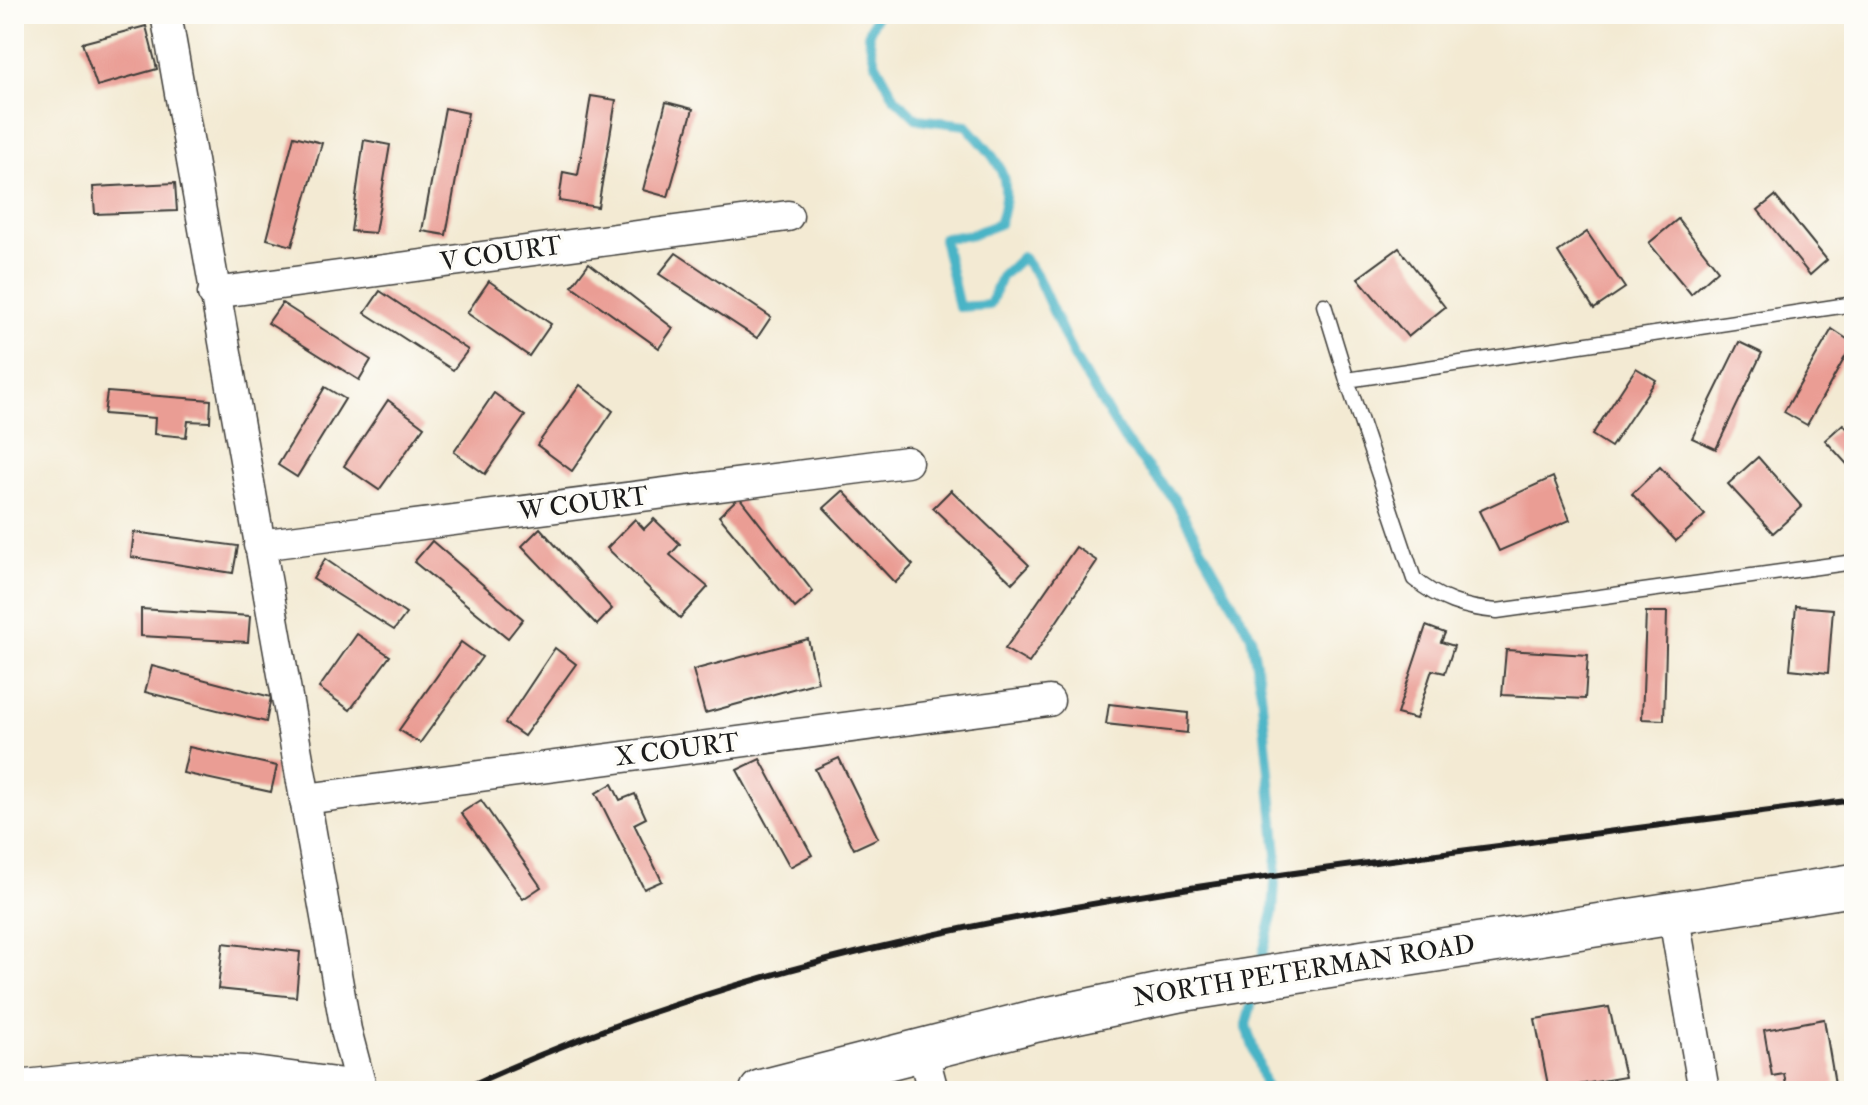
<svg xmlns="http://www.w3.org/2000/svg" width="1868" height="1105" font-family="'IM FELL Double Pica',serif">
	<style>
		.lines { fill: none; stroke-linecap: round; stroke-linejoin: round }
		.stream { stroke: #49b4c6; stroke-width: 10 }
		.building { fill: #ea9d94 }
		.lane-casing { stroke: #3c3b37; stroke-width: 17 }
		.street-casing { stroke: #3c3b37; stroke-width: 33 }
		.secondary-casing { stroke: #3c3b37; stroke-width: 45 }
		.lane { stroke: #fff; stroke-width: 14 }
		.street { stroke: #fff; stroke-width: 30 }
		.secondary { stroke: #fff; stroke-width: 42 }
		.rail { stroke: #1c1c1c; stroke-width: 6 }
		.labels { text-anchor: middle; dominant-baseline: central; stroke-width: 7; stroke-linejoin: round; paint-order: stroke }
		.street-label { font-size: 26px; fill: #1c1c1c; stroke: #fdfcf7 }
	</style>
	<rect width="100%" height="100%" fill="#fdfcf7"/>
	<filter id="ink" filterUnits="userSpaceOnUse"><feTurbulence type="fractalNoise" baseFrequency=".0125" numOctaves="2"/><feDisplacementMap in="SourceGraphic" scale="16" xChannelSelector="R" yChannelSelector="G"/><feConvolveMatrix kernelMatrix="1 2 1 2 8 2 1 2 1" color-interpolation-filters="sRGB"/></filter>
	<filter id="wash" filterUnits="userSpaceOnUse"><feTurbulence type="fractalNoise" baseFrequency=".006" numOctaves="4" result="noise"/><feDisplacementMap in="SourceGraphic" scale="32" xChannelSelector="R" yChannelSelector="G"/><feGaussianBlur stdDeviation="1.8" result="paint"/><feColorMatrix in="noise" values="0 0 0 0 0 0 0 0 0 0 0 0 0 0 0 0 0 1.4 0 .05"/><feComposite in="paint" operator="in"/></filter>
	<g filter="url(#wash)">
		<rect width="100%" height="100%" fill="#f3ead3"/>
		<g class="lines">
			<!-- stream -->
			<g class="stream">
				<path d="M 877,14 L 868,35 L 875,62 L 895,98 L 917,119 L 966,125 C 997,160 1016,176 999,224 L 970,235 L 943,238 L 959,307 L 990,305 L 1001,277 L 1022,257 L 1036,274 L 1074,357 L 1124,439 L 1174,499 L 1251,636 L 1261,692 L 1277,854 L 1273,912 L 1259,970"/>
				<path d="M 1255,989 L 1246,1025 L 1267,1091"/>
			</g>
		</g>
		<g id="blocks">
			<!-- building -->
			<g class="building">
				<path d="M 146,26 L 157,69 L 97,86 L 82,43 Z"/>
				<path d="M 591,96 L 616,100 L 598,207 L 559,201 L 563,172 L 578,175 Z"/>
				<path d="M 666,102 L 693,109 L 668,197 L 643,190 Z"/>
				<path d="M 445,108 L 468,113 L 446,235 L 422,231 Z"/>
				<path d="M 294,136 L 322,143 L 292,246 L 267,239 Z"/>
				<path d="M 364,140 L 390,145 L 375,233 L 351,231 Z"/>
				<path d="M 175,183 L 177,211 L 95,214 L 93,187 Z"/>
				<path d="M 1775,196 L 1827,260 L 1810,275 L 1758,210 Z"/>
				<path d="M 1678,219 L 1718,270 L 1691,294 L 1649,243 Z"/>
				<path d="M 1587,232 L 1625,288 L 1594,309 L 1558,252 Z"/>
				<path d="M 1399,248 L 1445,307 L 1408,337 L 1358,278 Z"/>
				<path d="M 676,253 L 771,317 L 757,338 L 659,274 Z"/>
				<path d="M 589,263 L 673,328 L 659,348 L 572,286 Z"/>
				<path d="M 489,281 L 551,324 L 529,356 L 467,313 Z"/>
				<path d="M 380,291 L 468,350 L 453,370 L 365,313 Z"/>
				<path d="M 282,303 L 371,360 L 359,380 L 268,323 Z"/>
				<path d="M 1832,329 L 1853,343 L 1807,425 L 1784,412 Z"/>
				<path d="M 1739,342 L 1762,353 L 1716,449 L 1692,438 Z"/>
				<path d="M 1636,368 L 1656,380 L 1611,447 L 1592,435 Z"/>
				<path d="M 580,385 L 613,411 L 572,471 L 537,445 Z"/>
				<path d="M 325,387 L 345,399 L 297,477 L 278,465 Z"/>
				<path d="M 107,392 L 211,400 L 210,422 L 188,421 L 186,437 L 154,434 L 155,418 L 104,414 Z"/>
				<path d="M 494,393 L 525,416 L 485,474 L 454,452 Z"/>
				<path d="M 388,400 L 424,427 L 379,490 L 344,466 Z"/>
				<path d="M 1843,424 L 1854,436 L 1854,472 L 1825,440 Z"/>
				<path d="M 1758,457 L 1802,507 L 1773,533 L 1728,484 Z"/>
				<path d="M 1660,467 L 1705,515 L 1676,541 L 1632,494 Z"/>
				<path d="M 1553,477 L 1570,520 L 1499,551 L 1479,511 Z"/>
				<path d="M 951,490 L 1029,565 L 1012,583 L 933,508 Z"/>
				<path d="M 843,491 L 913,565 L 895,583 L 824,508 Z"/>
				<path d="M 739,497 L 813,592 L 795,608 L 719,516 Z"/>
				<path d="M 635,519 L 644,529 L 654,519 L 680,544 L 670,555 L 708,587 L 680,618 L 607,548 Z"/>
				<path d="M 540,528 L 612,609 L 597,625 L 522,546 Z"/>
				<path d="M 134,532 L 238,546 L 233,573 L 131,557 Z"/>
				<path d="M 432,541 L 523,619 L 508,638 L 414,562 Z"/>
				<path d="M 1076,547 L 1097,561 L 1029,663 L 1005,649 Z"/>
				<path d="M 325,559 L 406,614 L 394,630 L 313,579 Z"/>
				<path d="M 1796,606 L 1833,609 L 1828,673 L 1790,669 Z"/>
				<path d="M 141,609 L 250,616 L 248,642 L 141,636 Z"/>
				<path d="M 1646,612 L 1667,612 L 1664,720 L 1642,719 Z"/>
				<path d="M 1426,626 L 1445,633 L 1441,642 L 1454,646 L 1445,673 L 1432,670 L 1416,719 L 1397,714 Z"/>
				<path d="M 357,634 L 390,656 L 350,710 L 319,688 Z"/>
				<path d="M 808,639 L 818,682 L 705,713 L 693,670 Z"/>
				<path d="M 461,642 L 482,657 L 420,743 L 399,730 Z"/>
				<path d="M 555,648 L 576,664 L 524,736 L 505,723 Z"/>
				<path d="M 1506,650 L 1588,655 L 1585,699 L 1502,695 Z"/>
				<path d="M 152,666 L 271,697 L 266,722 L 145,692 Z"/>
				<path d="M 1109,704 L 1188,713 L 1187,733 L 1106,724 Z"/>
				<path d="M 189,747 L 277,766 L 271,792 L 183,773 Z"/>
				<path d="M 839,758 L 878,838 L 854,849 L 815,769 Z"/>
				<path d="M 760,759 L 812,855 L 790,867 L 737,770 Z"/>
				<path d="M 612,784 L 620,800 L 635,794 L 646,818 L 634,824 L 662,881 L 644,889 L 596,793 Z"/>
				<path d="M 481,800 L 541,887 L 523,899 L 461,813 Z"/>
				<path d="M 223,943 L 300,952 L 296,997 L 218,989 Z"/>
				<path d="M 1609,1007 L 1625,1077 L 1549,1090 L 1535,1019 Z"/>
				<path d="M 1824,1019 L 1835,1084 L 1831,1084 L 1832,1091 L 1787,1090 L 1784,1074 L 1772,1076 L 1764,1030 Z"/>
			</g>
		</g>
	</g>
	<g filter="url(#ink)">
		<use href="#blocks" fill-opacity="0" stroke="#3c3b37" stroke-width="2"/>
		<g class="lines">
			<defs>
				<g id="lane">
					<path d="M 1854,304 L 1347,380 L 1414,579 C 1440,600 1463,608 1497,611 L 1854,562"/>
					<path d="M 1324,305 L 1347,380"/>
				</g>
				<g id="street">
					<path d="M 166,14 L 346,1030 L 362,1091"/>
					<path d="M 213,293 L 788,216"/>
					<path d="M 259,545 L 907,462"/>
					<path d="M 305,799 L 1049,701"/>
					<path d="M 1673,912 L 1704,1091"/>
					<path d="M 922,1049 L 933,1091"/>
				</g>
				<g id="secondary">
					<path d="M 26,1091 L 182,1074 L 246,1077 L 350,1091"/>
					<path d="M 761,1091 L 1035,1021 L 1177,991 L 1854,885"/>
				</g>
			</defs>
			<!-- lane casing -->
			<use href="#lane" class="lane-casing"/>
			<!-- street casing -->
			<use href="#street" class="street-casing"/>
			<!-- secondary casing -->
			<use href="#secondary" class="secondary-casing"/>
			<!-- lane -->
			<use href="#lane" class="lane"/>
			<!-- street -->
			<use href="#street" class="street"/>
			<!-- secondary -->
			<use href="#secondary" class="secondary"/>
			<!-- rail -->
			<path class="rail" d="M 459,1091 C 752,952 1064,903 1383,861 C 1540,841 1697,820 1854,800"/>
		</g>
	</g>
	<g class="labels">
		<!-- street labels -->
		<g class="street-label">
			<text transform="translate(501 254) rotate(-8)">V COURT</text>
			<text transform="translate(583 504) rotate(-7)">W COURT</text>
			<text transform="translate(677 750) rotate(-7)">X COURT</text>
			<text transform="translate(1304 971) rotate(-9)">NORTH PETERMAN ROAD</text>
		</g>
	</g>
	<!-- margin -->
	<rect width="1868" height="1105" fill="none" stroke="#fdfcf7" stroke-width="48"/>
</svg>
